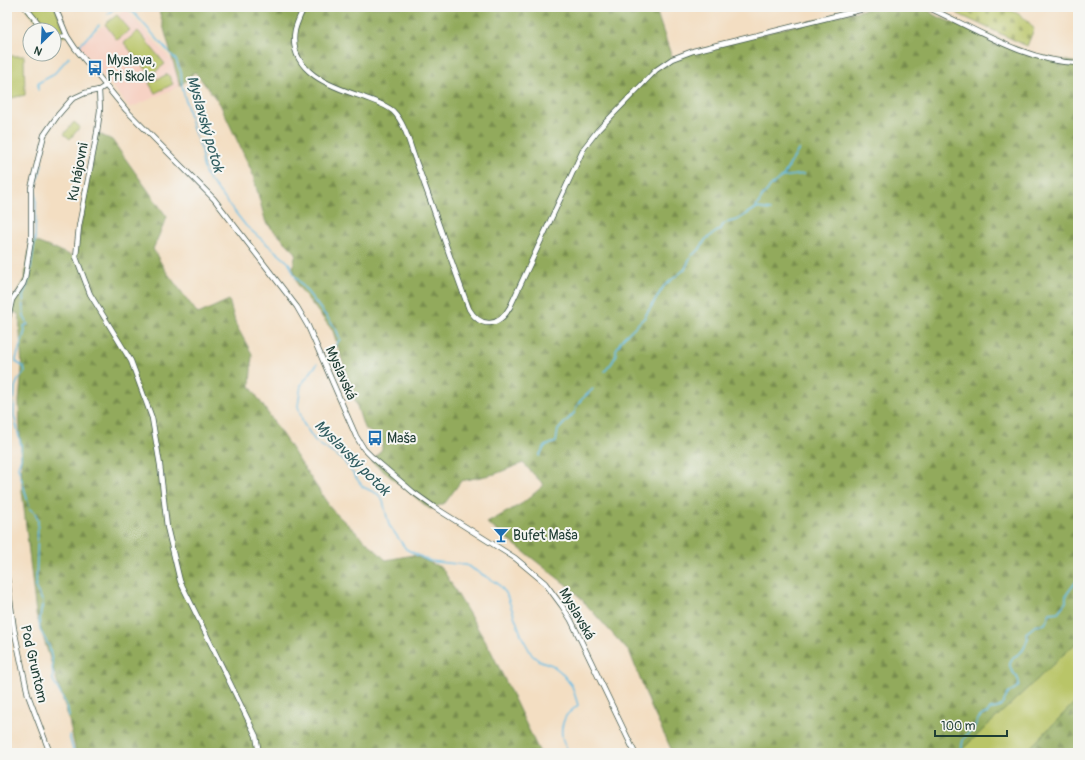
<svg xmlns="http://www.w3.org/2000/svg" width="1085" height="760" font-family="Pangolin,sans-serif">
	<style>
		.built { fill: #f6d2c4 }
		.green { fill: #b9c567; stroke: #6c814e }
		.forest { fill: url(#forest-firs); stroke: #587448 }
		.cemetery { fill: url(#cemetery-stones); stroke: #6c814e }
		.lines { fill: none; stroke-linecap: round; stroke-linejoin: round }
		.stream { stroke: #67bde4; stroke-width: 1.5 }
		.minor-casing { stroke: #3f5549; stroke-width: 6 }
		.minor { stroke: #fff; stroke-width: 4.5 }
		.labels { text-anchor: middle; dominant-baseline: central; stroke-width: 4; stroke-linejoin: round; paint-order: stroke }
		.poi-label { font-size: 14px; fill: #1f3d34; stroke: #f6f6f2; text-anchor: start }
		.street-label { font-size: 14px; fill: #1f3d34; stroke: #f6f6f2 }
		.water-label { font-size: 15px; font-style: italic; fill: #315d60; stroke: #f6f6f2 }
	</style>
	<defs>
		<pattern id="forest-firs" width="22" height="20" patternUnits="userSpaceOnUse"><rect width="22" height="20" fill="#92aa5c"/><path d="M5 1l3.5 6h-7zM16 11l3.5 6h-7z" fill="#778c4d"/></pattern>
		<pattern id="cemetery-stones" width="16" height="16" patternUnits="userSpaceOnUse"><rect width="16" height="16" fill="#b9c567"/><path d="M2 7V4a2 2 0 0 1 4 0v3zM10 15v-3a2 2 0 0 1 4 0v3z" fill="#96a156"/></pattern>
	</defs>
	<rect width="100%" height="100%" fill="#f6f6f2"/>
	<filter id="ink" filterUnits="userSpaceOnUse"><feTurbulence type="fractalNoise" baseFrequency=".025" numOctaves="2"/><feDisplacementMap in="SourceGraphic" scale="8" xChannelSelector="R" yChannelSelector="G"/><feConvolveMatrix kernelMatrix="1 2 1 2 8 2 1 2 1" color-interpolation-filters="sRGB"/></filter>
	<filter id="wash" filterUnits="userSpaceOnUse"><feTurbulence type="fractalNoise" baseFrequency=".012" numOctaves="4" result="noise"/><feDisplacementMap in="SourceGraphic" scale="16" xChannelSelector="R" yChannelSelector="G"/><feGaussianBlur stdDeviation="0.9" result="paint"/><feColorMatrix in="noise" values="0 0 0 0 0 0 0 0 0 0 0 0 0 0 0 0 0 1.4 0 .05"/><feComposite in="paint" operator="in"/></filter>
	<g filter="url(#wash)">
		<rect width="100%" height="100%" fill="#f3dec2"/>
		<!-- built -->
		<path class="built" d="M 126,9 L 174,63 L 180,86 L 130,108 L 78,45 Z"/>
		<!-- green -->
		<g class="green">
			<path d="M 25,7 L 55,7 L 67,36 L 54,38 L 54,30 L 44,30 Z"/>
			<path d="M 117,15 L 130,30 L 117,40 L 105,24 Z"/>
			<path d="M 138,31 L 165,64 L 151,75 L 124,43 Z"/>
			<path d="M 7,56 L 24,56 L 25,95 L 7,99 Z"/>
			<path d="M 168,74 L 173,84 L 155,93 L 149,83 Z"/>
			<path d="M 74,122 L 80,127 L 70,139 L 64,134 Z"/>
			<path d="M 1078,641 L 1078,699 L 1025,753 L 958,753 Z"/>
		</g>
		<!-- forest -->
		<g class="forest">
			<path d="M 158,7 L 655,7 L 672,58 L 792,26 L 875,7 L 925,7 L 934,15 L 948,21 L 987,34 L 1031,54 L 1078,63 L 1078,641 L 958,753 L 673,753 L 651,707 L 630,653 L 573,590 L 487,523 L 523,503 L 544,485 L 523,463 L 495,474 L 461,481 L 445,503 L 430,509 L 372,462 L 382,449 L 382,443 L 379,438 L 364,428 L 333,331 L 298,286 L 293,267 L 296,253 L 266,223 L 252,172 L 220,104 L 195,72 L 180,86 Z"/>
			<path d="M 97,133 L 112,140 L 167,217 L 153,249 L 165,270 L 198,314 L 229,300 L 236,325 L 252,354 L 250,386 L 332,510 L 386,560 L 413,555 L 442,568 L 491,651 L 540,753 L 76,753 L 68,716 L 36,614 L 22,491 L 19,402 L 22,369 L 19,315 L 9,308 L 24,281 L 31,240 L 75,257 Z"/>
			<path d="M 1078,699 L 1078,753 L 1025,753 Z"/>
		</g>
		<!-- cemetery -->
		<path class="cemetery" d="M 952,7 C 981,7 1015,0 1034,29 L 1027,46 L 958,14 Z"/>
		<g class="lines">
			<!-- stream -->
			<g class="stream">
				<path d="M 125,7 L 134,13 L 176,60 L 181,72 L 182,86 L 193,129 L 202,151 L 202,161 L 206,175 L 246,226 L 289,263 L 295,276 L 336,329 L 340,339 L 326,358"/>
				<path d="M 108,14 L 116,7"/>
				<path d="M 78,47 L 99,25"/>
				<path d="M 38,90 L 38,83 L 53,75 L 69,57"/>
				<path d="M 42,164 L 35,189 L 36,198 L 35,240 L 29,279 L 23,296 L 24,317 L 28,324 L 24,326 L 25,331 L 16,359 L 16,362 L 24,367 L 25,372 L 18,380 L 15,387 L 14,415 L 21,445 L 21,458 L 18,467 L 30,509 L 35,513 L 38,520 L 36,589 L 43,602 L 39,621 L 40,630 L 49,646 L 52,661 L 53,680 L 67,706 L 69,717"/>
				<path d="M 783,176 L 799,149"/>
				<path d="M 757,208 L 770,210"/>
				<path d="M 317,364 L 301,385 L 298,406 L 303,423 L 316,442 L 343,460 L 363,487 L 378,494 L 383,501 L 389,525 L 406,549 L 429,561 L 466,565 L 497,583 L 506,593 L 522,637 L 532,655 L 538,660 L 552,665 L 561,672 L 572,686 L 578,705 C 574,709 569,712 566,716 C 559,729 561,742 570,753"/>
				<path d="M 605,371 L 611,364 L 616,356 L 616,350 L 623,338 L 644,318 L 664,286 L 685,269 L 691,256 L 699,250 L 706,239 L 719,230 L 725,223 L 737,220 L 755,209 L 764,194 L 775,182 L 782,177 L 804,174"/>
				<path d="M 539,456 L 545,446 L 556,442 L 558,430 L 575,412 L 576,407 L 581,400 L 593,389"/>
				<path d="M 69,735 L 74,753"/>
				<path d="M 963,753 C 960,745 963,738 969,732 L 973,731 C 976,723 978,715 988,713 L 990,709 C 1006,709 1002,700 1009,693 C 1012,690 1018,688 1019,685 C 1021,676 1008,672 1010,663 C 1011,657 1019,655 1023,650 C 1025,647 1026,642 1028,638 L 1026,633 L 1035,626 L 1045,624 L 1050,613 L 1058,612 L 1066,602 L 1066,595 L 1078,579"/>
			</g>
		</g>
	</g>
	<g filter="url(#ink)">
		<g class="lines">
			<defs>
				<g id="minor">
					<path d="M 25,7 L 44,30"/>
					<path d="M 55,7 L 67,36 L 75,48 L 126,110 L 214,199 L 297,307 L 308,326 L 356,436 L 364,449 L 372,457 L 413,492 L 434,507 L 515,558 L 545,583 L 562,606 L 571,620 L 635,753"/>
					<path d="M 304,7 C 301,14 297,22 295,30 C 287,72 332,87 363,97 C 373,101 385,104 393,111 C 406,124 410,147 417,164 C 435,212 451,261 469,309 C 481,329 499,327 510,307 L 584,148 L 598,130 L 656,70 L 672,59 L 693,51 L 872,7"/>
					<path d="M 927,7 C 974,28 1026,62 1078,63"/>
					<path d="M 54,38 L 67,36"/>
					<path d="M 99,90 L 100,110 L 97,133 L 79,226 L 76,257 L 90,294 L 131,361 L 152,418 L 160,465 L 167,527 L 180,581 L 256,736 L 259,753"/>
					<path d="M 7,323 L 12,300 L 23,284 L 25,278 L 31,240 L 31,188 L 44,135 L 58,115 L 72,99 L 85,93 L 99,90 L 105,86"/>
					<path d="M 7,577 L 14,629 L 28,695 L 50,753"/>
				</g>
			</defs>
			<!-- minor casing -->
			<use href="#minor" class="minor-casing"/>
			<!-- minor -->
			<use href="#minor" class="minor"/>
		</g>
	</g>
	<!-- icons -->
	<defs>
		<symbol id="bus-bare" viewBox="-9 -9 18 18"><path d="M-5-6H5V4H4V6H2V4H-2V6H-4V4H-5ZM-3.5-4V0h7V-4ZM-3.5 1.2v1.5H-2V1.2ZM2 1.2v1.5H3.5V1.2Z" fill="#1f6fb2" stroke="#f6f6f2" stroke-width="2.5" paint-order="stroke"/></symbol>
		<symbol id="bar-bare" viewBox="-9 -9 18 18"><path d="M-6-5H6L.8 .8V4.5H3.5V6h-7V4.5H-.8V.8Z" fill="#1f6fb2" stroke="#f6f6f2" stroke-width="2.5" paint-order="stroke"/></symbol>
	</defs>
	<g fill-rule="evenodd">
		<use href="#bus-bare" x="84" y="57" width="22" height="22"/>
		<use href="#bus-bare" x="364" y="427" width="22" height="22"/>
		<use href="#bar-bare" x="490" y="524" width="22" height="22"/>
	</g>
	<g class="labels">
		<!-- poi labels -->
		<g class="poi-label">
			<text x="107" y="60">Myslava,<tspan x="107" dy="16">Pri škole</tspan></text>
			<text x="387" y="438">Maša</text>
			<text x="513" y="535">Bufet Maša</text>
		</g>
		<!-- street labels -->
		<g class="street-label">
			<text transform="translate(78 172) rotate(-79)">Ku hájovni</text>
			<text transform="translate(341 373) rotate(66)">Myslavská</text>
			<text transform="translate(577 614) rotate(60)">Myslavská</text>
			<text transform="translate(34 664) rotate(77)">Pod Gruntom</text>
		</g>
		<!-- water labels -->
		<g class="water-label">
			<text transform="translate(205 124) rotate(74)">Myslavský potok</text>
			<text transform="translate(352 458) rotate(45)">Myslavský potok</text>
		</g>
	</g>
	<!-- margin -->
	<rect width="1085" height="760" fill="none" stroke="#f6f6f2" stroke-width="24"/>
	<!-- north arrow -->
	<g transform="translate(42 42) rotate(204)"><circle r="19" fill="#f6f6f2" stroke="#a0aca6"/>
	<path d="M0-3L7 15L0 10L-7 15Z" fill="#1f6fb2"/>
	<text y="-6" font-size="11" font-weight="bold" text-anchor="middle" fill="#1f3d34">N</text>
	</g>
	<!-- scale -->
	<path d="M935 730v6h72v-6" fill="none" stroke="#1f3d34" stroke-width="2"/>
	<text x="941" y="730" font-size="12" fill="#1f3d34" stroke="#f6f6f2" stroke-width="3" paint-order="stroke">100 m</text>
</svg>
